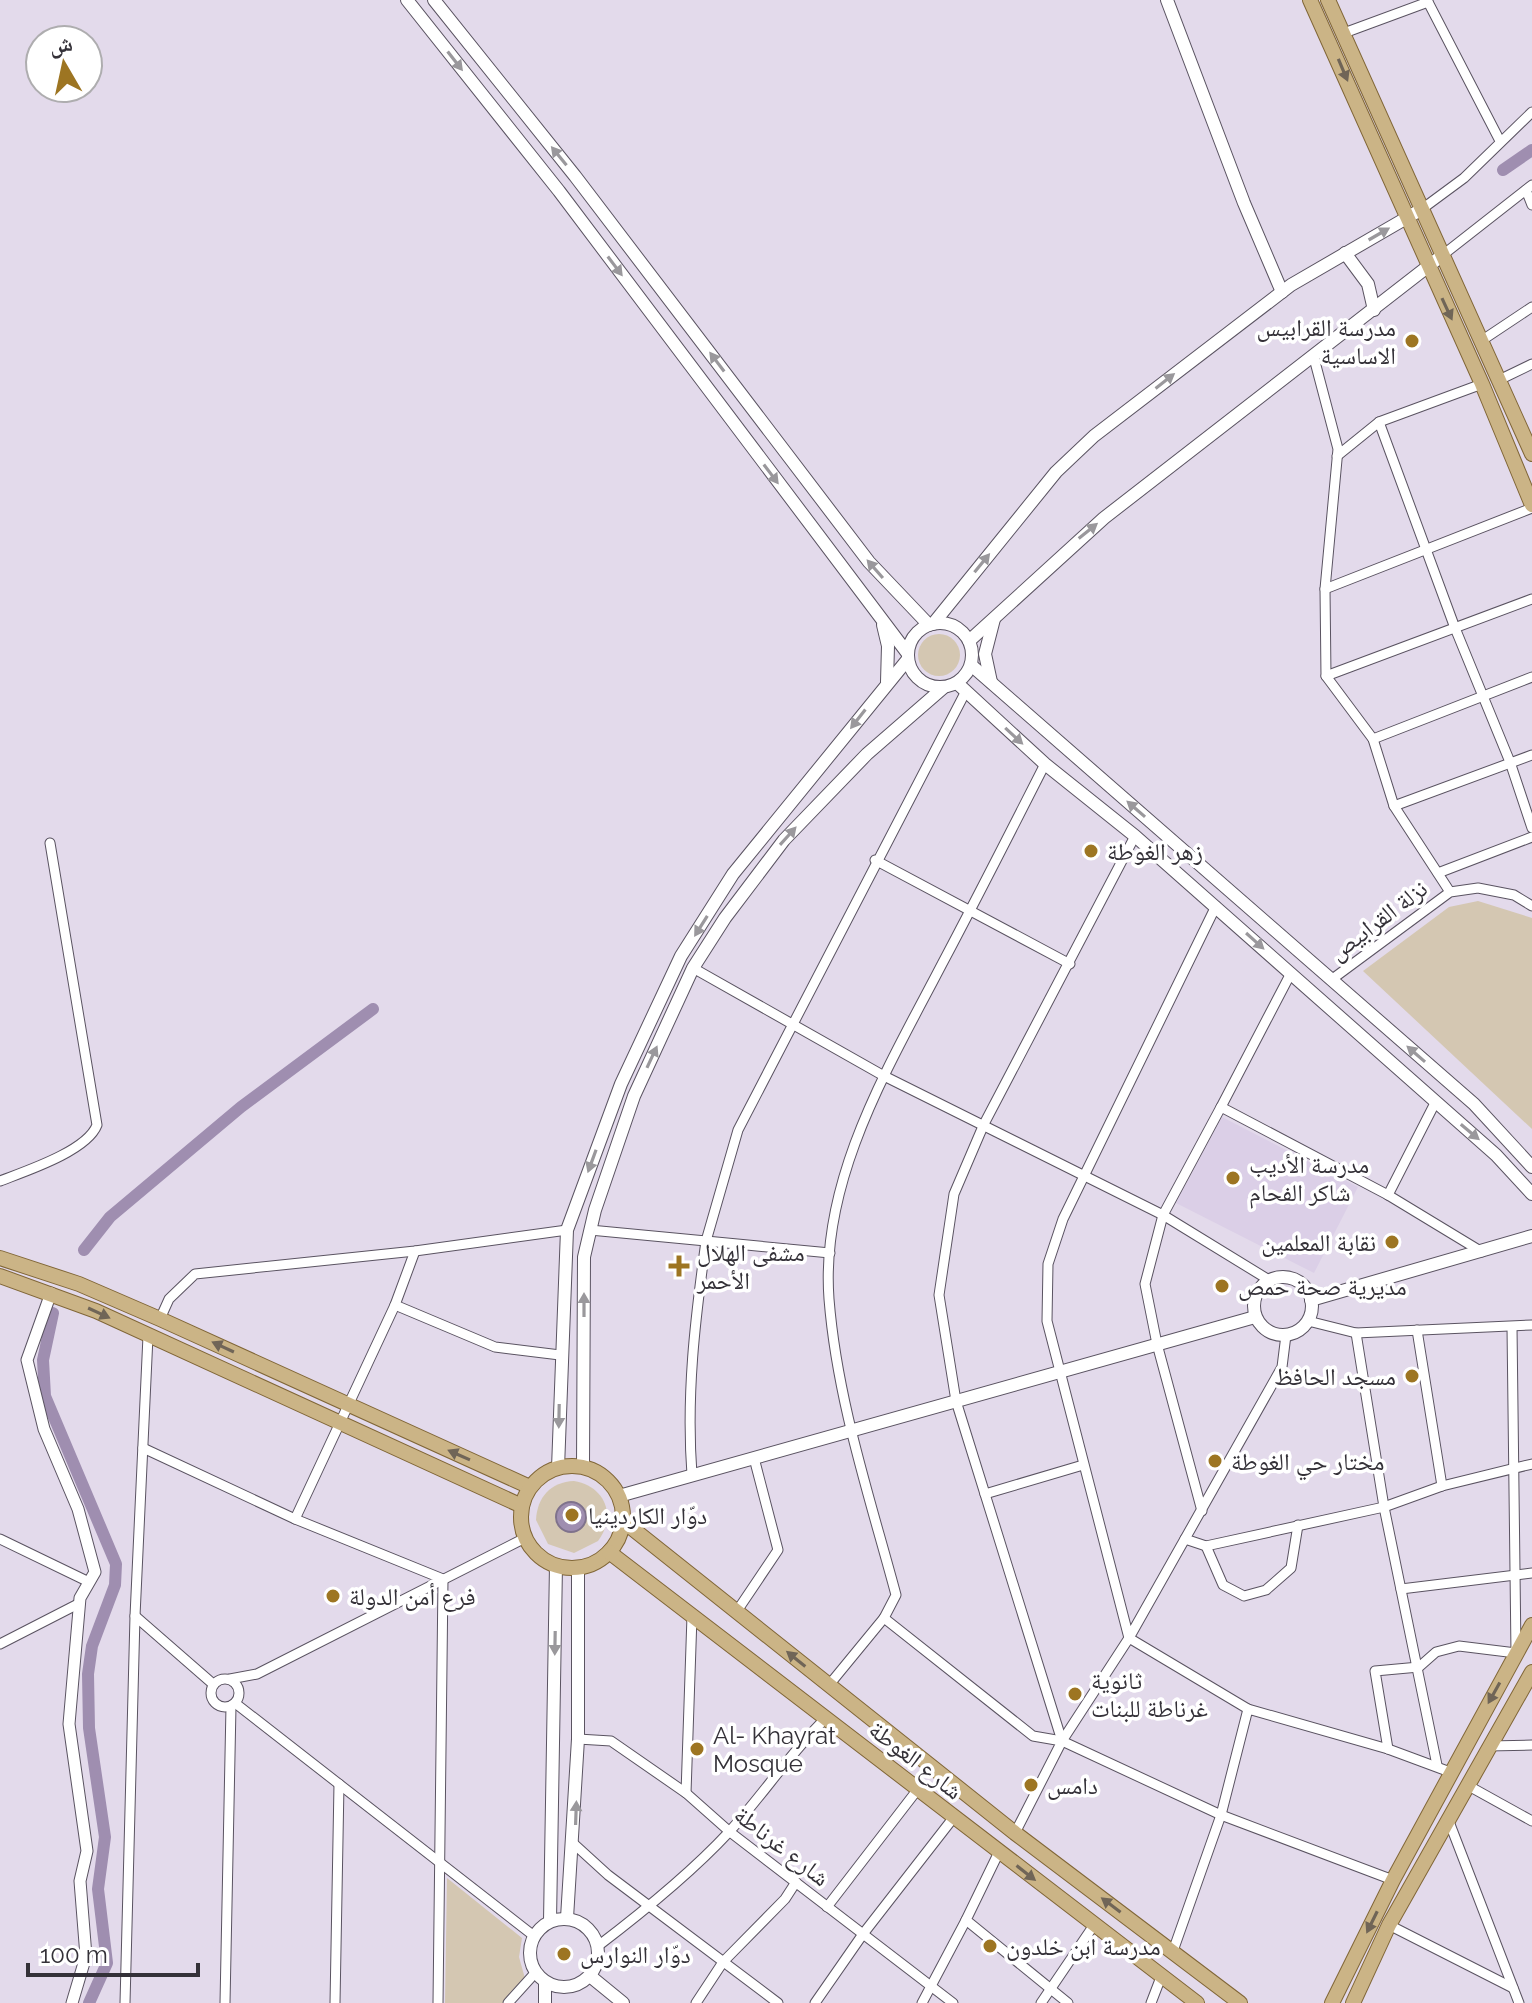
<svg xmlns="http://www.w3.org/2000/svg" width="1532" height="2003" font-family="Raleway,'Noto Naskh Arabic',sans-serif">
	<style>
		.built { fill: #dbcfe7 }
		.green { fill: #d4c7b2 }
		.water { fill: #9f8eb0; stroke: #7f728c; stroke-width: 2 }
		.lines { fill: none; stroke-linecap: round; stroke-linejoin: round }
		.canal { stroke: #9f8eb0; stroke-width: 12 }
		.minor-casing { stroke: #5a5361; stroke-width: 11 }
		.tertiary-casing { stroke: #5a5361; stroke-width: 13 }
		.secondary-casing { stroke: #5a5361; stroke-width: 14 }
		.primary-casing { stroke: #806637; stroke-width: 16 }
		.minor { stroke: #fff; stroke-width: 9 }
		.tertiary { stroke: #fff; stroke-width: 11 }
		.secondary { stroke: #fff; stroke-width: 12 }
		.primary { stroke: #cbb486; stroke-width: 14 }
		.oneway { fill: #9a989c }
		.oneway2 { fill: #706557 }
		.poi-dot { fill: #9d7522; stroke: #fff; stroke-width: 3 }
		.labels { text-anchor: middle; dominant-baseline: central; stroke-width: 7; stroke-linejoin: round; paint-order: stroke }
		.poi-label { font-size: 24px; fill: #343138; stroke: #fff; text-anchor: start }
		.street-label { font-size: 24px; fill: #343138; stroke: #fff }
	</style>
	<rect width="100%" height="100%" fill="#e3daeb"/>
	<!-- built -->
	<path class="built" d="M 1222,1117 L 1358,1187 L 1314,1273 L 1176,1203 Z"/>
	<!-- green -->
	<g class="green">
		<circle cx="939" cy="655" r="21"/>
		<path d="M 1478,901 L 1532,918 L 1532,1129 L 1363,971 L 1449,907 Z"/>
		<path d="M 574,1481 C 605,1486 617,1516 598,1541 L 574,1553 L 548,1544 L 536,1520 C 537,1497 551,1482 574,1481 Z"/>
		<path d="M 447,1878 L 522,1938 L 519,1957 L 526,1982 L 503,2003 L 445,2003 Z"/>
	</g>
	<!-- water -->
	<circle class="water" cx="571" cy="1517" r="15"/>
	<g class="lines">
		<!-- canal -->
		<g class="canal">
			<path d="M 1503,170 L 1532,150"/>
			<path d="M 84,1250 L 110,1217 L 241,1107 L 373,1009"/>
			<path d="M 53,1313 L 43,1360 L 45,1396 L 116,1564 L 115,1585 L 92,1646 L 88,1674 L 89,1728 L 105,1837 L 98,1889 L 107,1963 L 89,2003"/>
		</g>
		<defs>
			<g id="minor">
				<path d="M 1427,0 L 1500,141"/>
				<path d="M 1344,33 L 1428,2"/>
				<path d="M 1526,190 L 1532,205"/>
				<path d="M 1422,209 L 1464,178 L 1532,112"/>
				<path d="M 1444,254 L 1532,185"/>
				<path d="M 1481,341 L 1532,307"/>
				<path d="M 1314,358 L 1338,449 L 1325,589 L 1326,676 L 1373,739 L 1394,806 L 1450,892"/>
				<path d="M 1499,380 L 1532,364"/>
				<path d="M 1379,422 L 1455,628 L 1510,762 L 1532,828"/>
				<path d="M 1337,456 L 1379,422 L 1482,384"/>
				<path d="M 1325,589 L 1532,508"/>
				<path d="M 1326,676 L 1532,599"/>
				<path d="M 1373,739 L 1532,677"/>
				<path d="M 1394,806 L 1532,755"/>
				<path d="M 1135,836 L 984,1124 L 954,1194 L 939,1295 L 956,1401 L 1062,1741 L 1221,1815 L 1393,1880"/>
				<path d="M 875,860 L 1070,964"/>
				<path d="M 1438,873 L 1532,837"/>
				<path d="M 1216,906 L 1063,1219 L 1048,1264 L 1047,1321 L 1129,1638 L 1282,1367 L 1286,1335"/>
				<path d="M 693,968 L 884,1076 L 1163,1215 L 1269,1280"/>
				<path d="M 1331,980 L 1450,892 L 1478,888 L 1514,895 L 1532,906"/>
				<path d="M 1221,1107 L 1291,973"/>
				<path d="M 0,1181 C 26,1171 87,1151 97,1125 L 50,843"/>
				<path d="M 1388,1195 L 1435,1103"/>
				<path d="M 590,1230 L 706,1241 L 738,1130 L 966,691"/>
				<path d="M 395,1305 L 495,1347 L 560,1355"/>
				<path d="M 160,1319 L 169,1299 L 195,1274 L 415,1251 L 567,1230"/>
				<path d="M 1308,1321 L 1356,1333 L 1532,1325"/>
				<path d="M 1417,1330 L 1442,1486"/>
				<path d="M 1356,1333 L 1384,1507 L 1437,1765"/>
				<path d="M 143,1448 L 295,1519 L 443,1579 L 438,2003"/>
				<path d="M 692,1475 C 686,1395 695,1320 706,1241 L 830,1253"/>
				<path d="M 985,1494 L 1083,1465"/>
				<path d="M 1202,1511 L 1157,1344 L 1145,1284 L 1163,1215 L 1221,1107 L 1388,1195 L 1482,1252"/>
				<path d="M 295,1519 L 395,1305 L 415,1251"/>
				<path d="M 0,1539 L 89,1582"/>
				<path d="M 1185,1539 L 1206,1546 L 1384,1507 L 1442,1486 L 1532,1464"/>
				<path d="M 1206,1546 L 1223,1585 L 1244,1596 L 1266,1590 L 1291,1568 L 1298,1525"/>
				<path d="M 1401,1589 L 1532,1573"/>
				<path d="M 737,1611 L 778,1550 L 754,1458"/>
				<path d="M 135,1616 L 213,1684"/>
				<path d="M 884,1618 L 1033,1736 L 1062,1741"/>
				<path d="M 0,1644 L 80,1603"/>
				<circle cx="225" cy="1693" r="14"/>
				<path d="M 230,1679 L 257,1674 L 525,1538"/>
				<path d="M 829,1685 L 884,1618 L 896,1595 C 870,1498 837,1400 829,1299 C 820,1179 889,1066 942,964 C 977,898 1011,831 1045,764"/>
				<path d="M 235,1703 L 534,1936"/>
				<path d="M 578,1739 L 611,1741 L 686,1793 L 730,1832 L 953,2003"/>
				<path d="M 1488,1746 L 1532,1745"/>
				<path d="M 1388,1749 L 1375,1671 L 1419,1667 L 1436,1652 L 1459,1646 L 1516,1653 L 1512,1327"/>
				<path d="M 1467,1785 L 1532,1821"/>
				<path d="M 686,1793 L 692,1616"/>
				<path d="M 1448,1819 L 1519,2003"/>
				<path d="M 1015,1833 L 1062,1741 L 1129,1638 L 1248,1709"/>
				<path d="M 574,1844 L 608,1875 L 778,2003"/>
				<path d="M 999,1852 L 966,1920 L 1068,2003"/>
				<path d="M 827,1907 L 918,1789"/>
				<path d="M 1389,1925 L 1513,1988"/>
				<path d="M 598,1946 C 644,1911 690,1874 729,1832 C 763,1795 790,1753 826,1718"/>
				<path d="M 1173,1951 L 1221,1815 L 1248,1709 L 1388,1749 L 1450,1772"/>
				<path d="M 125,2003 L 135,1616 L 148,1336"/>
				<path d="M 225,2003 L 231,1706"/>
				<path d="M 335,2003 L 339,1784"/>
				<path d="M 508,2003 L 536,1972"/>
				<path d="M 696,2003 L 723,1962 L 785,1899 L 796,1882"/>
				<path d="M 815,2003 L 863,1934 L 954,1817"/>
				<path d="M 922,2003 L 966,1920"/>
				<path d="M 1041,2003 L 1094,1925"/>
				<path d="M 1151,2003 L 1161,1977"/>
			</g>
			<path id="tertiary" d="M 51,1293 L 27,1360 L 44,1429 L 78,1509 L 95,1572 L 80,1598 L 69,1724 L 87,1851 L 80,1881 L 86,1956 L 72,2003"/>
			<g id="secondary">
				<path d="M 407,0 L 559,191 L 908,654"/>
				<path d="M 434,0 L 575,176 L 869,562 L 929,625"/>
				<path d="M 1167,0 L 1244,203 L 1282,292"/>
				<path d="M 1345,253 L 1368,284 L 1374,310"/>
				<circle cx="940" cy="655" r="32"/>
				<path d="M 933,624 L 1056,472 L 1094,436 L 1291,285 L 1422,209"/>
				<path d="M 883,625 L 888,646 L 887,682"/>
				<path d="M 969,641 L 1104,518 L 1444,254"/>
				<path d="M 971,665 L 1474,1104 L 1532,1167"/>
				<path d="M 991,682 L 985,654 L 994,619"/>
				<path d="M 957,683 L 1045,764 L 1135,836 L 1496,1155 L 1532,1194"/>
				<circle cx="1283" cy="1306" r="29"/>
				<path d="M 1311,1300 L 1532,1236"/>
				<path d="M 583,1467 L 584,1257 L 595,1210 L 634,1096 L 693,968 L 725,918 L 784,840 L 867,754 L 943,688"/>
				<path d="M 558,1468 L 567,1230 L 621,1084 L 681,956 L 733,874 L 908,659"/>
				<path d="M 619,1496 L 1255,1317"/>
				<path d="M 567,1918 L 578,1739 L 578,1567"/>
				<circle cx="564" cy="1953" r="34"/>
				<path d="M 550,1921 L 556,1565"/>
				<path d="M 590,1976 L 623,2003"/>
				<path d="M 545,2003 L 545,1982"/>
			</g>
			<g id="primary">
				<path d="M 1310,0 L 1482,384 L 1532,505"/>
				<path d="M 1328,0 L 1532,454"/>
				<path d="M 0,1258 L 79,1284 L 160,1319 L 530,1487"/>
				<path d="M 0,1276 L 96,1311 L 522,1506"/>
				<circle cx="572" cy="1517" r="51"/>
				<path d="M 623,1521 L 1015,1833 L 1240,2003"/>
				<path d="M 609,1552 L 1197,2003"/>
				<path d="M 1332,2003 L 1393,1880 L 1532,1625"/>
				<path d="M 1353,2003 L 1389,1925 L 1532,1672"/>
			</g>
		</defs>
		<!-- minor casing -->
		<use href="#minor" class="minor-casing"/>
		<!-- tertiary casing -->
		<use href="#tertiary" class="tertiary-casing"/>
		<!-- secondary casing -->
		<use href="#secondary" class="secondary-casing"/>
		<!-- primary casing -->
		<use href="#primary" class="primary-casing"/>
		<!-- minor -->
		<use href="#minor" class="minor"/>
		<!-- tertiary -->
		<use href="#tertiary" class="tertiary"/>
		<!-- secondary -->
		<use href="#secondary" class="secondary"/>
		<!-- primary -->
		<use href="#primary" class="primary"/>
	</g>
	<!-- one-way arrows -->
	<defs><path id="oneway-solid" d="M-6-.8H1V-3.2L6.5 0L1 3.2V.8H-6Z" transform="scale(2)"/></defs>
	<g class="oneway">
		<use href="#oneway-solid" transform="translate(455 61) rotate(52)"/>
		<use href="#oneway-solid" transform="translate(559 156) rotate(-129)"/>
		<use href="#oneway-solid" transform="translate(1379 234) rotate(-30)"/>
		<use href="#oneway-solid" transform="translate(615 266) rotate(53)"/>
		<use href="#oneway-solid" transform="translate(717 362) rotate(-127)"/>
		<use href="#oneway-solid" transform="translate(1165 381) rotate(-38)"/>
		<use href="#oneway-solid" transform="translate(771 474) rotate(53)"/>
		<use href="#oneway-solid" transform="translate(1088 531) rotate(-39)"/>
		<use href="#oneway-solid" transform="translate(982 563) rotate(-51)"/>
		<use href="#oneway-solid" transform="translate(875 569) rotate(-131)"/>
		<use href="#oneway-solid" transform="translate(858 719) rotate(128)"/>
		<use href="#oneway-solid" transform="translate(1014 736) rotate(43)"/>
		<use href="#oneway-solid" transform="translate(1136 809) rotate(-139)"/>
		<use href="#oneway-solid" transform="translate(788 836) rotate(-48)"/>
		<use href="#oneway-solid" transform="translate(701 926) rotate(122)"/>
		<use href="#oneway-solid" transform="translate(1255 941) rotate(42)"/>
		<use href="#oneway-solid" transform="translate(1416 1054) rotate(-139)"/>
		<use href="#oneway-solid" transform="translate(652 1057) rotate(-65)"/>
		<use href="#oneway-solid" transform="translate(1470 1132) rotate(40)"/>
		<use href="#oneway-solid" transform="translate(592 1161) rotate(110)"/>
		<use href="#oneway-solid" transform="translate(584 1305) rotate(-90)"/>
		<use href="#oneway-solid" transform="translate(559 1416) rotate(91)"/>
		<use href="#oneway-solid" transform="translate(555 1643) rotate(91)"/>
		<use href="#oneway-solid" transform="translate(576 1813) rotate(-88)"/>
	</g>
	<g class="oneway2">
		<use href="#oneway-solid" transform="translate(1343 70) rotate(67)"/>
		<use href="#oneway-solid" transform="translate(1447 309) rotate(65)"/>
		<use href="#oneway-solid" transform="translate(99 1313) rotate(25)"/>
		<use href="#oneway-solid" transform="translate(223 1347) rotate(-155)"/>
		<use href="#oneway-solid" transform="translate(459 1455) rotate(-156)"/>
		<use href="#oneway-solid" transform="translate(796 1659) rotate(-141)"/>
		<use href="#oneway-solid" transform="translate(1494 1693) rotate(119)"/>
		<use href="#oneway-solid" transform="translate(1026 1873) rotate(38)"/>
		<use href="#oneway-solid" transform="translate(1111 1905) rotate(-143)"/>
		<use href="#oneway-solid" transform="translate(1372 1922) rotate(116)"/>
	</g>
	<!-- markers -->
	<g class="poi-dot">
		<circle cx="1412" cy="341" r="8"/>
		<circle cx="1091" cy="851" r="8"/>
		<circle cx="1233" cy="1178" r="8"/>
		<circle cx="1392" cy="1242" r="8"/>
		<path d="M675 1254h8v8h8v8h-8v8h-8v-8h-8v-8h8z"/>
		<circle cx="1222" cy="1286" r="8"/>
		<circle cx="1412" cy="1376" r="8"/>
		<circle cx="1215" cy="1461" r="8"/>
		<circle cx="572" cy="1515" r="8"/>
		<circle cx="333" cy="1596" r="8"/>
		<circle cx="1075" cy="1694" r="8"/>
		<circle cx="697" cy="1749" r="8"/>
		<circle cx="1031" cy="1785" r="8"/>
		<circle cx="990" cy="1946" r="8"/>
		<circle cx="564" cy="1954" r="8"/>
	</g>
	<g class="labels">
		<!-- poi labels -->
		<g class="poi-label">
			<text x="1396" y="327" text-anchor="end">مدرسة القرابيس<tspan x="1396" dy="28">الاساسية</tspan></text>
			<text x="1107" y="851">زهر الغوطة</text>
			<text x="1249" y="1164">مدرسة الأديب<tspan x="1249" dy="28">شاكر الفحام</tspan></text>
			<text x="1376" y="1242" text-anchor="end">نقابة المعلمين</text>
			<text x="697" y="1252">مشفى الهلال<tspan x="697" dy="28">الأحمر</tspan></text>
			<text x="1238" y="1286">مديرية صحة حمص</text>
			<text x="1396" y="1376" text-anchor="end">مسجد الحافظ</text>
			<text x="1231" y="1461">مختار حي الغوطة</text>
			<text x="588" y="1515">دوّار الكاردينيا</text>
			<text x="349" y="1596">فرع أمن الدولة</text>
			<text x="1091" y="1680">ثانوية<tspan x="1091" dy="28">غرناطة للبنات</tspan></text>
			<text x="713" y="1735">Al- Khayrat<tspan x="713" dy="28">Mosque</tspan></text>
			<text x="1047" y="1785">دامس</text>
			<text x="1006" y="1946">مدرسة ابن خلدون</text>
			<text x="580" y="1954">دوّار النوارس</text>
		</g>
		<!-- street labels -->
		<g class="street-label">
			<text transform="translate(1378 920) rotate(-37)">نزلة القرابيص</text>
			<text transform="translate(916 1760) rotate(38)">شارع الغوطة</text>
			<text transform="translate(782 1846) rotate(38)">شارع غرناطة</text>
		</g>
	</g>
	<!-- north arrow -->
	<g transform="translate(64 64) rotate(351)"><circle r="38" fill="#ffffff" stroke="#aeadaf" stroke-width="2"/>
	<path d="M0-6L14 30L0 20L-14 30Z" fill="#9d7522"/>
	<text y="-12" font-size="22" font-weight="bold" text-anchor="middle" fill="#343138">ش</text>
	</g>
	<!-- scale -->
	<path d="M28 1963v12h170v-12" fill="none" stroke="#343138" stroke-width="4"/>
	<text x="40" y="1963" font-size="24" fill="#343138" stroke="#ffffff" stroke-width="6" paint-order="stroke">100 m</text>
</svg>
